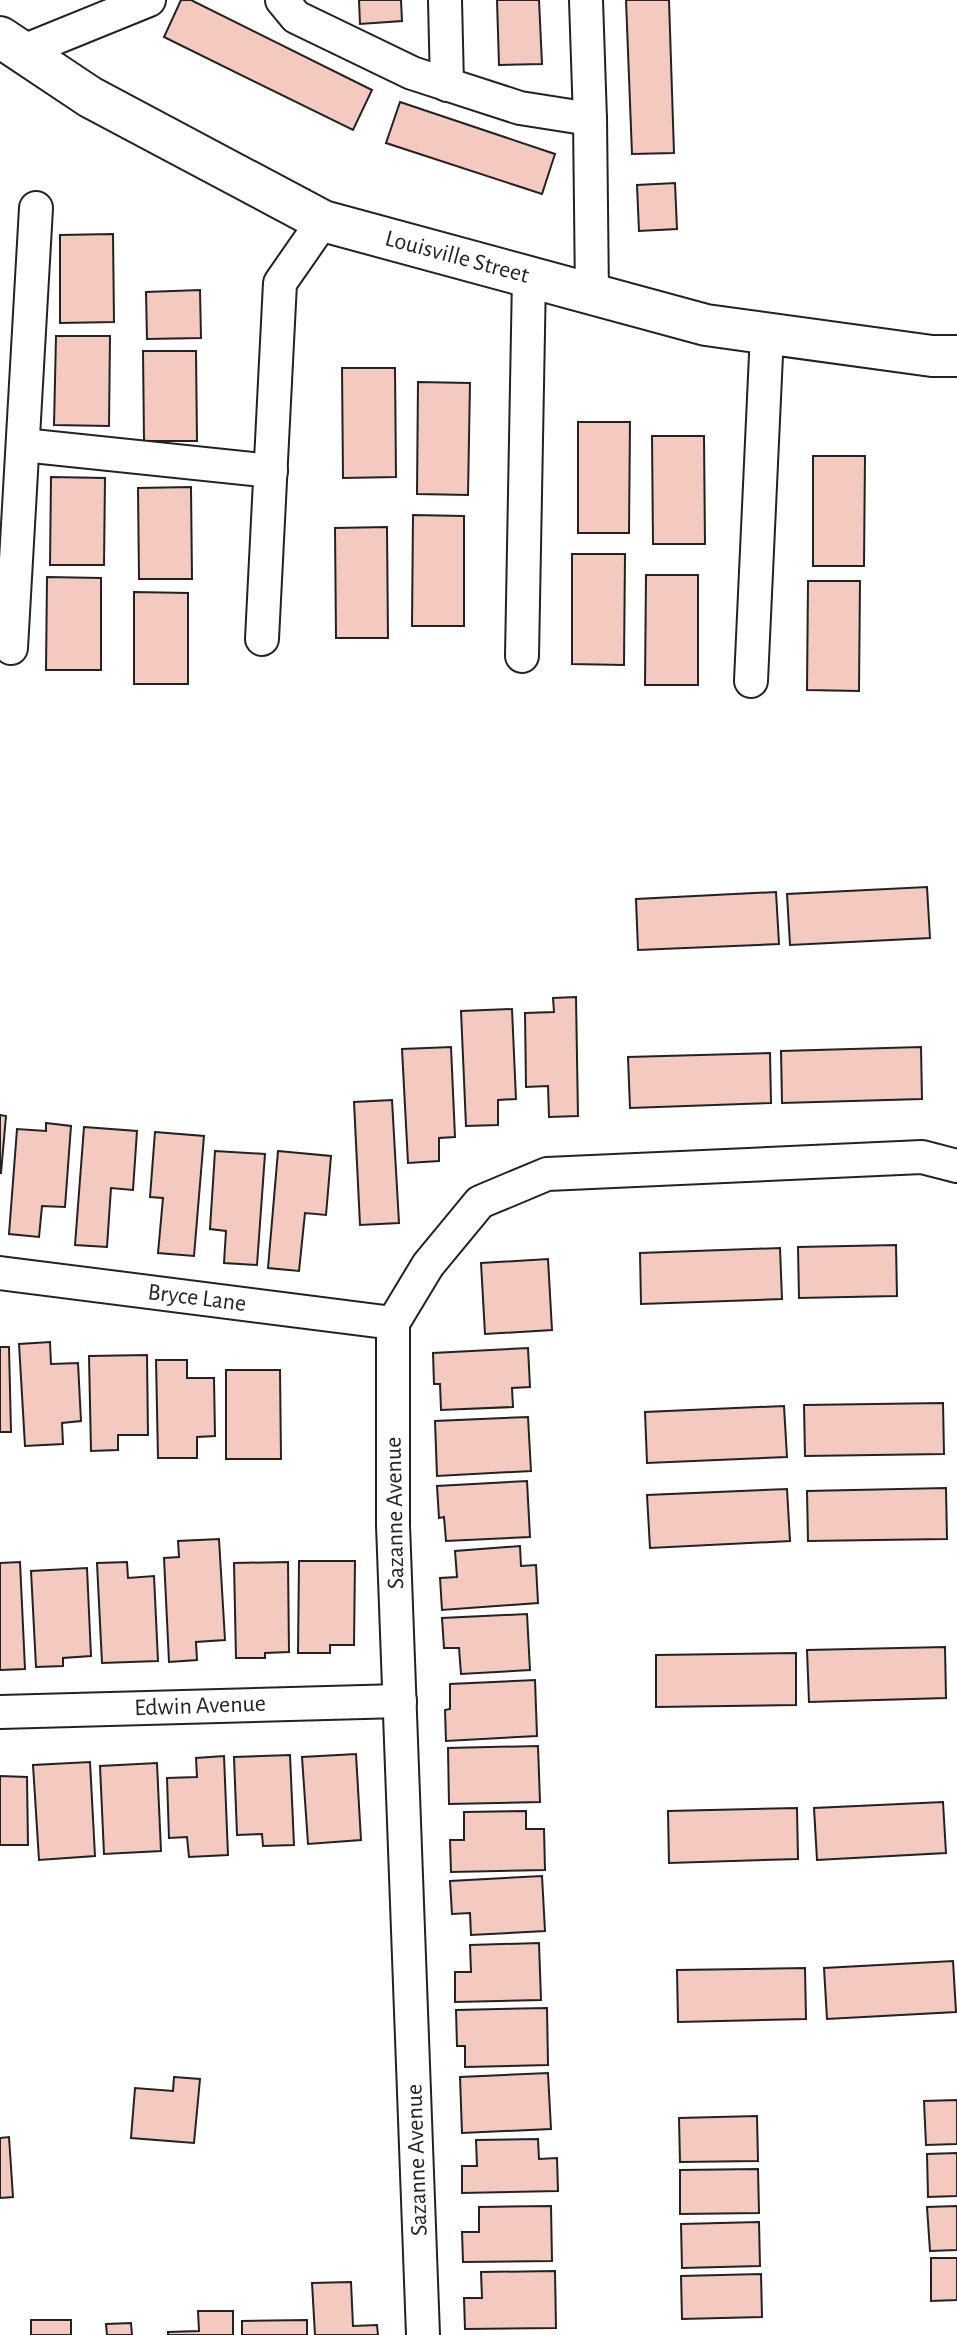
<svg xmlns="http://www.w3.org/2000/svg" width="957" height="2335" font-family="'Alegreya Sans',sans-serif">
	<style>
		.building { fill: #f3c9c0; stroke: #222; stroke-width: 2 }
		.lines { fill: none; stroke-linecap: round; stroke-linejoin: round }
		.minor-casing { stroke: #222; stroke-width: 36 }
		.major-casing { stroke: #222; stroke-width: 44 }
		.minor { stroke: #fff; stroke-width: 32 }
		.major { stroke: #fff; stroke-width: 40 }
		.labels { text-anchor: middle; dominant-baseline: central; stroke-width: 6; stroke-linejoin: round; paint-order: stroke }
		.street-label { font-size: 24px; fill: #222; stroke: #fff }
	</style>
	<rect width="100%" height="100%" fill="#fff"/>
	<!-- building -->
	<g class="building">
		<path d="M 181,0 L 191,0 L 372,90 L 353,130 L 164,37 Z"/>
		<path d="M 359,0 L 401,0 L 402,21 L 360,24 Z"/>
		<path d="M 497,0 L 539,0 L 542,64 L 499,65 Z"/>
		<path d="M 626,0 L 669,0 L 674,153 L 632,154 Z"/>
		<path d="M 400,102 L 555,154 L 542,194 L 386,143 Z"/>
		<path d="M 675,183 L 677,229 L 639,231 L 637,185 Z"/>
		<path d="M 113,234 L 114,322 L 60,323 L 60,235 Z"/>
		<path d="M 200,290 L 201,338 L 147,339 L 146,292 Z"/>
		<path d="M 56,336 L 110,336 L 109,426 L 54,425 Z"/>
		<path d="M 143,351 L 196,351 L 197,441 L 144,441 Z"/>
		<path d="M 342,368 L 395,368 L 396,477 L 343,478 Z"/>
		<path d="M 418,382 L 470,383 L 468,495 L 417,494 Z"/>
		<path d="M 578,422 L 630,422 L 629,533 L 578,533 Z"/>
		<path d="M 652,436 L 704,436 L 705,544 L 653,544 Z"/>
		<path d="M 813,456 L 865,456 L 864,566 L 813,566 Z"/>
		<path d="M 51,477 L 105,478 L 104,565 L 50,565 Z"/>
		<path d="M 191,487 L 192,579 L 139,579 L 138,488 Z"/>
		<path d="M 413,515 L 464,516 L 464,626 L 412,626 Z"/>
		<path d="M 387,527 L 388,638 L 336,638 L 335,528 Z"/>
		<path d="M 572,554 L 625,554 L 624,665 L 572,664 Z"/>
		<path d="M 646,575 L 698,575 L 698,685 L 645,685 Z"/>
		<path d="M 47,577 L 101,578 L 101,670 L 46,670 Z"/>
		<path d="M 808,581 L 860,581 L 859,691 L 807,690 Z"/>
		<path d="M 134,592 L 188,593 L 188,684 L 134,684 Z"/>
		<path d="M 927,887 L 930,938 L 790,945 L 787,894 Z"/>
		<path d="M 776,892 L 779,944 L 638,950 L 636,899 Z"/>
		<path d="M 576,997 L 578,1116 L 549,1117 L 548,1086 L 526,1087 L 525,1013 L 554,1012 L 553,998 Z"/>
		<path d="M 512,1009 L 516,1099 L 498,1100 L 498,1125 L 466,1126 L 461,1011 Z"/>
		<path d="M 451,1047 L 455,1137 L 439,1138 L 439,1161 L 408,1163 L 402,1049 Z"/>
		<path d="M 921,1047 L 922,1099 L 782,1103 L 781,1051 Z"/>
		<path d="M 770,1053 L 771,1103 L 630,1108 L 628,1057 Z"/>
		<path d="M 392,1100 L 399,1223 L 360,1225 L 354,1102 Z"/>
		<path d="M 0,1115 L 6,1116 L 1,1173 L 0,1173 Z"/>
		<path d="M 46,1123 L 71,1126 L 65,1207 L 42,1206 L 39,1237 L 9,1234 L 17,1129 L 46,1131 Z"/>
		<path d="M 84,1127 L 137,1131 L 133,1190 L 111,1188 L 107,1247 L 75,1245 Z"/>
		<path d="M 155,1132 L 204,1136 L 194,1256 L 158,1253 L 163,1198 L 150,1197 Z"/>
		<path d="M 215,1151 L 265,1154 L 257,1265 L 224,1263 L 226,1231 L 210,1229 Z"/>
		<path d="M 278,1151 L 331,1156 L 326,1215 L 305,1213 L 299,1271 L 268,1268 Z"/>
		<path d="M 896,1245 L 897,1296 L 799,1298 L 798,1247 Z"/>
		<path d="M 780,1248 L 782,1299 L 641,1304 L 640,1253 Z"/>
		<path d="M 548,1259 L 552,1330 L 485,1334 L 481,1263 Z"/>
		<path d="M 50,1342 L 51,1364 L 78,1363 L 81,1421 L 62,1423 L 63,1444 L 25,1446 L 19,1344 Z"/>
		<path d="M 0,1347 L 9,1347 L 11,1432 L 0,1432 Z"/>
		<path d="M 528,1348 L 530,1387 L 512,1388 L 513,1407 L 441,1410 L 440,1384 L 434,1384 L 433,1353 Z"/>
		<path d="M 147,1355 L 148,1435 L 118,1435 L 118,1450 L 91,1451 L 89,1356 Z"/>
		<path d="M 156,1360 L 187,1360 L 187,1378 L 214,1378 L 215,1436 L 197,1437 L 197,1458 L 158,1458 Z"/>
		<path d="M 226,1370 L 280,1370 L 281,1459 L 226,1459 Z"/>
		<path d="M 943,1403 L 944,1454 L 805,1456 L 804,1405 Z"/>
		<path d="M 784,1406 L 787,1457 L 647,1463 L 645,1412 Z"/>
		<path d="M 528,1417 L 531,1471 L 437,1476 L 435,1421 Z"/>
		<path d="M 527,1481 L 530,1537 L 446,1541 L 444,1517 L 439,1518 L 437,1486 Z"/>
		<path d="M 946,1488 L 947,1539 L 808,1541 L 807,1491 Z"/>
		<path d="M 787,1489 L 790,1541 L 650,1548 L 647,1495 Z"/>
		<path d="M 219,1539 L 225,1640 L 196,1642 L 197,1660 L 169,1662 L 164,1558 L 179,1557 L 178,1541 Z"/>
		<path d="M 520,1546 L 521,1566 L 536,1565 L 538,1603 L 442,1610 L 440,1578 L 457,1577 L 455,1551 Z"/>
		<path d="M 299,1561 L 355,1561 L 354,1645 L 330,1645 L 330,1653 L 298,1653 Z"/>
		<path d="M 20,1562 L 25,1669 L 0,1670 L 0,1563 Z"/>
		<path d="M 127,1562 L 128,1578 L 154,1576 L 158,1661 L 102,1663 L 97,1563 Z"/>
		<path d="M 288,1562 L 289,1652 L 265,1653 L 265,1658 L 236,1658 L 234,1563 Z"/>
		<path d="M 87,1568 L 91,1656 L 63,1658 L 63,1666 L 36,1667 L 31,1571 Z"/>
		<path d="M 527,1614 L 530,1670 L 461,1674 L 459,1648 L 444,1648 L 442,1618 Z"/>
		<path d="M 945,1647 L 946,1698 L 809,1702 L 807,1650 Z"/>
		<path d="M 796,1653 L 796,1705 L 656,1707 L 656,1655 Z"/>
		<path d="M 535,1680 L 537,1736 L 446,1741 L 445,1710 L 450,1709 L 450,1684 Z"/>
		<path d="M 538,1746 L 540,1802 L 449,1804 L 448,1748 Z"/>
		<path d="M 356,1754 L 361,1840 L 308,1844 L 302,1757 Z"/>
		<path d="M 290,1755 L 294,1845 L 263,1846 L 262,1834 L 237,1835 L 234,1757 Z"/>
		<path d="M 224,1756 L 228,1855 L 189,1857 L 187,1837 L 169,1838 L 167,1778 L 197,1777 L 196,1758 Z"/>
		<path d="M 90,1762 L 95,1856 L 39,1860 L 33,1765 Z"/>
		<path d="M 157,1763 L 161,1851 L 104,1854 L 100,1766 Z"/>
		<path d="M 0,1776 L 27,1777 L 28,1845 L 0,1845 Z"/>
		<path d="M 943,1802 L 946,1853 L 817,1860 L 814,1808 Z"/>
		<path d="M 797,1808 L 798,1859 L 669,1863 L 668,1811 Z"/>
		<path d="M 526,1811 L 526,1829 L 544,1829 L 545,1870 L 451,1872 L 450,1840 L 464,1840 L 464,1812 Z"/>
		<path d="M 542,1876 L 545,1931 L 471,1935 L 470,1913 L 452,1914 L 450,1881 Z"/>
		<path d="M 539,1943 L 541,2000 L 455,2002 L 455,1972 L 471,1972 L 470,1945 Z"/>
		<path d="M 953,1961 L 956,2012 L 827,2019 L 824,1968 Z"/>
		<path d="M 805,1968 L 806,2019 L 678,2022 L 677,1970 Z"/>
		<path d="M 547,2008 L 548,2065 L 465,2067 L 465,2046 L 457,2046 L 456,2010 Z"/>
		<path d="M 548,2073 L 551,2129 L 462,2133 L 460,2077 Z"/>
		<path d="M 174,2077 L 200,2079 L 194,2143 L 131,2138 L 135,2088 L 173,2091 Z"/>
		<path d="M 957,2100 L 957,2144 L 926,2145 L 924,2101 Z"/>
		<path d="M 757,2116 L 758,2161 L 680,2162 L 679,2118 Z"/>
		<path d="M 9,2137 L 13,2197 L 0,2198 L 0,2138 Z"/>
		<path d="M 538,2139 L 539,2159 L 557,2158 L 558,2191 L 462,2193 L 462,2166 L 477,2166 L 476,2140 Z"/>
		<path d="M 957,2153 L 957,2196 L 928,2197 L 927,2154 Z"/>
		<path d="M 758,2169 L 759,2213 L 680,2214 L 680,2170 Z"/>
		<path d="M 551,2206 L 552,2261 L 463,2262 L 462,2232 L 479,2232 L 479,2207 Z"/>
		<path d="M 957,2206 L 957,2250 L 930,2251 L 927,2207 Z"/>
		<path d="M 759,2222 L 760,2266 L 682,2268 L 681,2224 Z"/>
		<path d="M 931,2258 L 957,2258 L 957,2300 L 931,2301 Z"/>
		<path d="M 555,2271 L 556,2328 L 465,2329 L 464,2298 L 482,2298 L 481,2272 Z"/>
		<path d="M 761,2274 L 762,2317 L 682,2319 L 681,2276 Z"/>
		<path d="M 351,2282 L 353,2326 L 377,2325 L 378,2335 L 315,2335 L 312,2283 Z"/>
		<path d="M 198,2311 L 233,2311 L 233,2335 L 168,2335 L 168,2332 L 199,2331 Z"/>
		<rect x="31" y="2320" width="40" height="15"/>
		<path d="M 307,2320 L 307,2335 L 242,2335 L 242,2321 Z"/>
		<path d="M 131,2323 L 132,2335 L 107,2335 L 106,2324 Z"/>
	</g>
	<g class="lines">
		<defs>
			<g id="minor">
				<path d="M 282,0 L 296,17 L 412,73 L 520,108 L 590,119"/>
				<path d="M 445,0 L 447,85"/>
				<path d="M 586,0 L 590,119 L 592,294"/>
				<path d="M 21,52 L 149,0"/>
				<path d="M 23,445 L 271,471"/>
				<path d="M 262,639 L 280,283 L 323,221"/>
				<path d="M 11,648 L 36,208"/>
				<path d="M 522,656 L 529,277"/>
				<path d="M 751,681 L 767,333"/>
				<path d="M 0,1273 L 393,1323"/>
				<path d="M 0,1712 L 400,1701"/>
				<path d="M 423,2335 L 393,1525 L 393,1323 L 428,1265 L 480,1202 L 547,1174 L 922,1157 L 957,1166"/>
			</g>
			<path id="major" d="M 0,37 L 90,97 L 323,221 L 706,325 L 932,356 L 957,356"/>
		</defs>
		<!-- minor casing -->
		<use href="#minor" class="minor-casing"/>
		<!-- major casing -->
		<use href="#major" class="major-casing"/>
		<!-- minor -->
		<use href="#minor" class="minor"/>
		<!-- major -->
		<use href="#major" class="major"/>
	</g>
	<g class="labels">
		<!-- street labels -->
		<g class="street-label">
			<text transform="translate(457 257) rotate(15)">Louisville Street</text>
			<text transform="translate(197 1298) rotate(7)">Bryce Lane</text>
			<text transform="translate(395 1513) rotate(-91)">Sazanne Avenue</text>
			<text transform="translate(200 1706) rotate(-2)">Edwin Avenue</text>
			<text transform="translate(417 2160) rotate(-92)">Sazanne Avenue</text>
		</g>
	</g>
</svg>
